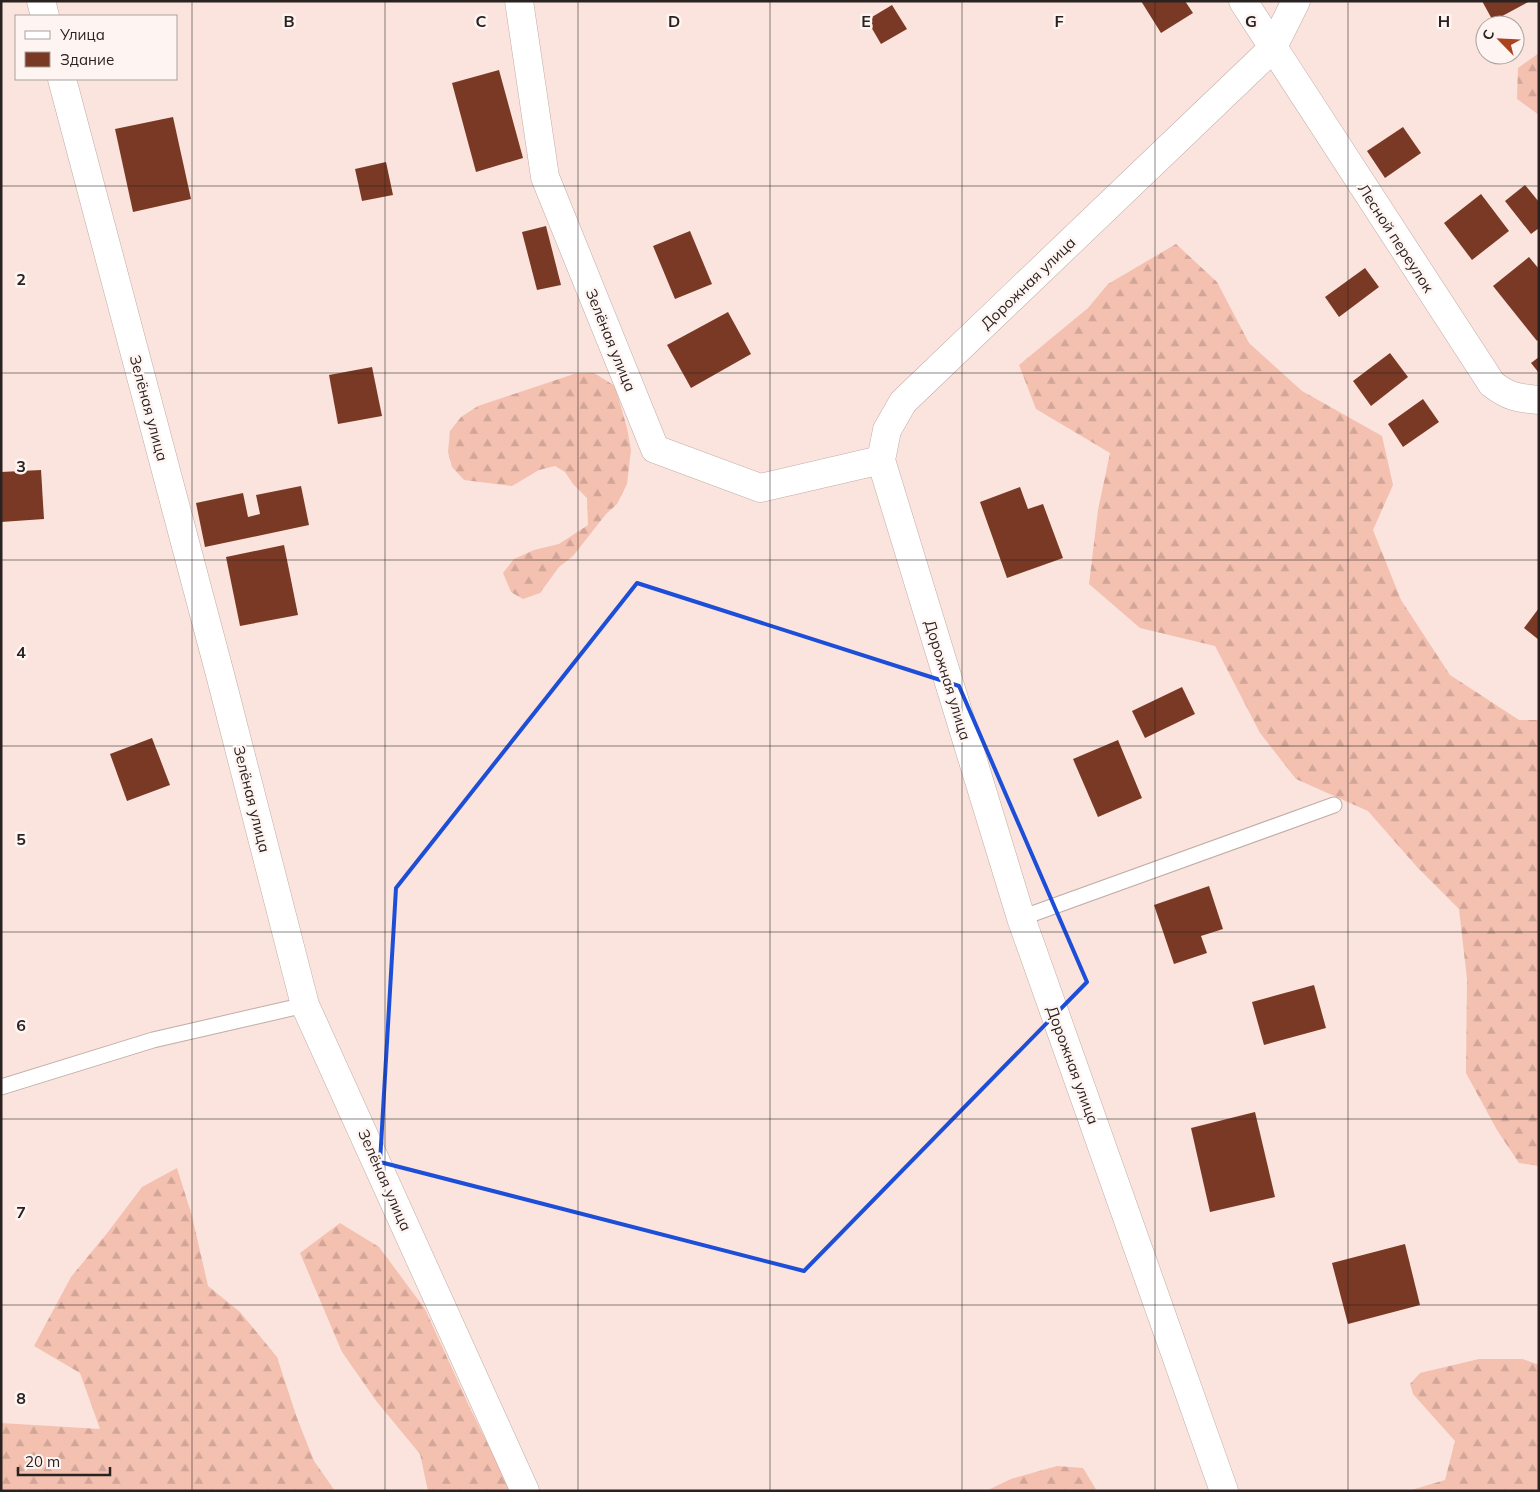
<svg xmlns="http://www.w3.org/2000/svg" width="1540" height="1492" font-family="Mulish,sans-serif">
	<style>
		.forest { fill: url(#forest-firs) }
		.building { fill: #7a3925 }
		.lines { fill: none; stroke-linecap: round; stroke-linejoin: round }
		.service-casing { stroke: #c1aca5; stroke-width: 17 }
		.minor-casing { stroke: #c1aca5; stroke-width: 29 }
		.service { stroke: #fff; stroke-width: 15 }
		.minor { stroke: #fff; stroke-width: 28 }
		.marked { fill: none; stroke: #1d4ed8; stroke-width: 4; stroke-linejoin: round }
		.grid { fill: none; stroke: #2a2220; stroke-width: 1; stroke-opacity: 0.55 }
		.labels { text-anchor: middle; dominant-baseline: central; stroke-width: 5; stroke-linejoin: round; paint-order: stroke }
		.street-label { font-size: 15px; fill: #2a2220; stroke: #fef5f2 }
		.grid-label { font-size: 16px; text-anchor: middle; font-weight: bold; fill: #2a2220; stroke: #fef5f2; stroke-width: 5; stroke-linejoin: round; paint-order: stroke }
	</style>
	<defs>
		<pattern id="forest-firs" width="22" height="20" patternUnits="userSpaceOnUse" patternTransform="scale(1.25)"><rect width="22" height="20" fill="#f4c0b0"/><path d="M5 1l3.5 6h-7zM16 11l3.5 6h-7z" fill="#d1a597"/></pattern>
	</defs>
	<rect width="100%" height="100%" fill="#fae4dd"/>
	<!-- forest -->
	<g class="forest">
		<path d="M 1539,53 L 1539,115 L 1517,99 L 1518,68 Z"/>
		<path d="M 1176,244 L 1217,282 L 1249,343 L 1302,391 L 1382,436 L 1393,485 L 1373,530 L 1401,600 L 1450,675 L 1519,720 L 1539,720 L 1539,1166 L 1519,1163 L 1497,1130 L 1466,1073 L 1467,979 L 1459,909 L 1417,867 L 1368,811 L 1296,779 L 1260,733 L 1215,646 L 1140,628 L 1089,584 L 1098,510 L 1110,453 L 1036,409 L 1019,365 L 1088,308 L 1108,284 Z"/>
		<path d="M 594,373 L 615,386 L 627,428 L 631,450 L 627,484 L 617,504 L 606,514 L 573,556 L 559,567 L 540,593 L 523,599 L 511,592 L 503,573 L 514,559 L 534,550 L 559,544 L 588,525 L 587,498 L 573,484 L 565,472 L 555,466 L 539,470 L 512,486 L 464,480 L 452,467 L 448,452 L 450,431 L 461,417 L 478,406 L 574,374 Z"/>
		<path d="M 177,1168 L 192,1216 L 208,1286 L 240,1312 L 277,1357 L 297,1418 L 314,1461 L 335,1491 L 1,1491 L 1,1423 L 100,1429 L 80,1373 L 34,1346 L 71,1277 L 108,1232 L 142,1187 Z"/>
		<path d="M 340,1223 L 379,1247 L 425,1309 L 470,1408 L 511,1491 L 428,1491 L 420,1454 L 377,1402 L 342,1352 L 300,1253 Z"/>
		<path d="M 1479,1359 L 1523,1359 L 1539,1365 L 1539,1491 L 1408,1491 L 1445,1480 L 1455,1441 L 1413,1394 L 1410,1384 L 1420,1373 Z"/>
		<path d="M 1057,1466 L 1083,1468 L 1097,1491 L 986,1491 L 1011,1479 Z"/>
	</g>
	<!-- building -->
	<g class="building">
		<path d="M 1141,1 L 1185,1 L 1193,13 L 1161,33 Z"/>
		<path d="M 1482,1 L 1530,1 L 1493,21 Z"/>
		<path d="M 892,5 L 907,29 L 881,44 L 867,20 Z"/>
		<path d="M 499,70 L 523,158 L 476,172 L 452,83 Z"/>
		<path d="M 173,117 L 191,199 L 133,212 L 115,129 Z"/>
		<path d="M 1403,127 L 1421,153 L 1385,178 L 1367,151 Z"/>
		<path d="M 386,162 L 393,195 L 362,201 L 355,169 Z"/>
		<path d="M 1525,185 L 1539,202 L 1539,228 L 1531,234 L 1505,201 Z"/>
		<path d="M 1481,194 L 1509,231 L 1472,260 L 1444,223 Z"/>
		<path d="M 546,226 L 561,285 L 537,290 L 522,232 Z"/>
		<path d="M 690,231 L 712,284 L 675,299 L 653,246 Z"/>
		<path d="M 1529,257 L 1539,269 L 1539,339 L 1537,341 L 1493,286 Z"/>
		<path d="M 1365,268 L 1379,287 L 1339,317 L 1325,297 Z"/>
		<path d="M 728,312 L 751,354 L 691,388 L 667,345 Z"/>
		<path d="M 1390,353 L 1408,377 L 1371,406 L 1353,381 Z"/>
		<path d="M 1539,357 L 1539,373 L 1531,363 Z"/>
		<path d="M 372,367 L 382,416 L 338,424 L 329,375 Z"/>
		<path d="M 1423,399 L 1439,422 L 1403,447 L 1388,424 Z"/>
		<path d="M 41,470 L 44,519 L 1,522 L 1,472 Z"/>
		<path d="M 301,486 L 309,525 L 205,547 L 196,503 L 243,493 L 248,517 L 260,514 L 256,495 Z"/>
		<path d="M 1020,487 L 1028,509 L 1043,504 L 1063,558 L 1007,578 L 980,502 Z"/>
		<path d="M 284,545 L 298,615 L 240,626 L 226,557 Z"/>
		<path d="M 1539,608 L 1539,640 L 1524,628 Z"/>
		<path d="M 1182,687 L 1195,714 L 1145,738 L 1132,711 Z"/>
		<path d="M 152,738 L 170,785 L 127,801 L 110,754 Z"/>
		<path d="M 1118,740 L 1142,798 L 1098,817 L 1073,759 Z"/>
		<path d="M 1209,886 L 1223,929 L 1201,936 L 1207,953 L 1174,964 L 1154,905 Z"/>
		<path d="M 1314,985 L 1326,1028 L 1264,1045 L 1252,1002 Z"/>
		<path d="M 1255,1112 L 1275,1197 L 1210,1212 L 1191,1128 Z"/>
		<path d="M 1405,1244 L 1420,1305 L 1348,1324 L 1332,1263 Z"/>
	</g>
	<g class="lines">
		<defs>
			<g id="service">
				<path d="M 1021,918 L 1334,805"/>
				<path d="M 1,1087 L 153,1040 L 305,1005"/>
			</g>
			<g id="minor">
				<path d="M 41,1 L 45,16"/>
				<path d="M 519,1 L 545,177 L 655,449 L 760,488 L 881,460"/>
				<path d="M 1243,1 L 1492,384 C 1509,397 1517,398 1539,400"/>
				<path d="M 62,79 L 221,678 L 305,1005 L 525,1491"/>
				<path d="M 1224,1491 L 1021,918 L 881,460 L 887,430 L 903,402 L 1272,49 L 1296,1"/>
			</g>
		</defs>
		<!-- service casing -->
		<use href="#service" class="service-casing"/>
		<!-- minor casing -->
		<use href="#minor" class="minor-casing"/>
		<!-- service -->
		<use href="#service" class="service"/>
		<!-- minor -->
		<use href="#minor" class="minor"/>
	</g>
	<!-- marked area -->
	<path class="marked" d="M 637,583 L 959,686 L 1087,982 L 804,1271 L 380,1162 L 396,888 Z"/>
	<!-- grid -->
	<path class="grid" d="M 192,1 L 192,1491M 385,1 L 385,1491M 578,1 L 578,1491M 770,1 L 770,1491M 962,1 L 962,1491M 1155,1 L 1155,1491M 1348,1 L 1348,1491M 1,186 L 1539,186M 1,373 L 1539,373M 1,560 L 1539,560M 1,746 L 1539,746M 1,932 L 1539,932M 1,1119 L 1539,1119M 1,1305 L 1539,1305"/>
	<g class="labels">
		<!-- street labels -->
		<g class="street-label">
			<text transform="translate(1396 238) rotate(57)">Лесной переулок</text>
			<text transform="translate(1028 283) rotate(-44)">Дорожная улица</text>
			<text transform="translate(611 340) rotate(68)">Зелёная улица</text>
			<text transform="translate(149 408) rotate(75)">Зелёная улица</text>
			<text transform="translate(948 680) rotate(73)">Дорожная улица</text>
			<text transform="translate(252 799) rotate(76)">Зелёная улица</text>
			<text transform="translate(1073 1065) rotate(70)">Дорожная улица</text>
			<text transform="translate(385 1180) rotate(66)">Зелёная улица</text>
		</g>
	</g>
	<g class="grid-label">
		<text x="289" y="27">B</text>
		<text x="481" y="27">C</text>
		<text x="674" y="27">D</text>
		<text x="866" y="27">E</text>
		<text x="1059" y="27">F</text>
		<text x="1251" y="27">G</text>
		<text x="1444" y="27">H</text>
		<text x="21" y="285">2</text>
		<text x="21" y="472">3</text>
		<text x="21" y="658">4</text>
		<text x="21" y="845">5</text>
		<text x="21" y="1031">6</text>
		<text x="21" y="1218">7</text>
		<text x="21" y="1404">8</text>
	</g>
	<!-- border -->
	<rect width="1540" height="1492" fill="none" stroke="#2a2220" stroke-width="5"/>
	<!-- legend -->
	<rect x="15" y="15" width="162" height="65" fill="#fef5f2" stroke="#a9a19e"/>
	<rect x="25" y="31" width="25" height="8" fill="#ffffff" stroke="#a9a19e"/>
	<text x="60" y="40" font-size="15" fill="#2a2220">Улица</text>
	<rect x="25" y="52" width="25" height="15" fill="#7a3925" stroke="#a9a19e"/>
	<text x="60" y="65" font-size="15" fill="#2a2220">Здание</text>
	<!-- north arrow -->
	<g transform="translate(1500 40) rotate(294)"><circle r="24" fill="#fef5f2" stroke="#a9a19e"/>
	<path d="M0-4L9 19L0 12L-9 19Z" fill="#aa4320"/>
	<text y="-8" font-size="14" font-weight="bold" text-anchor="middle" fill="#2a2220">С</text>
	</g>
	<!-- scale -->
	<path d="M18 1467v8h92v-8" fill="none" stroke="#2a2220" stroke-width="2.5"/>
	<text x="25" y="1467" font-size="15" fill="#2a2220" stroke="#fef5f2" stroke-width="4" paint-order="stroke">20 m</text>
</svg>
